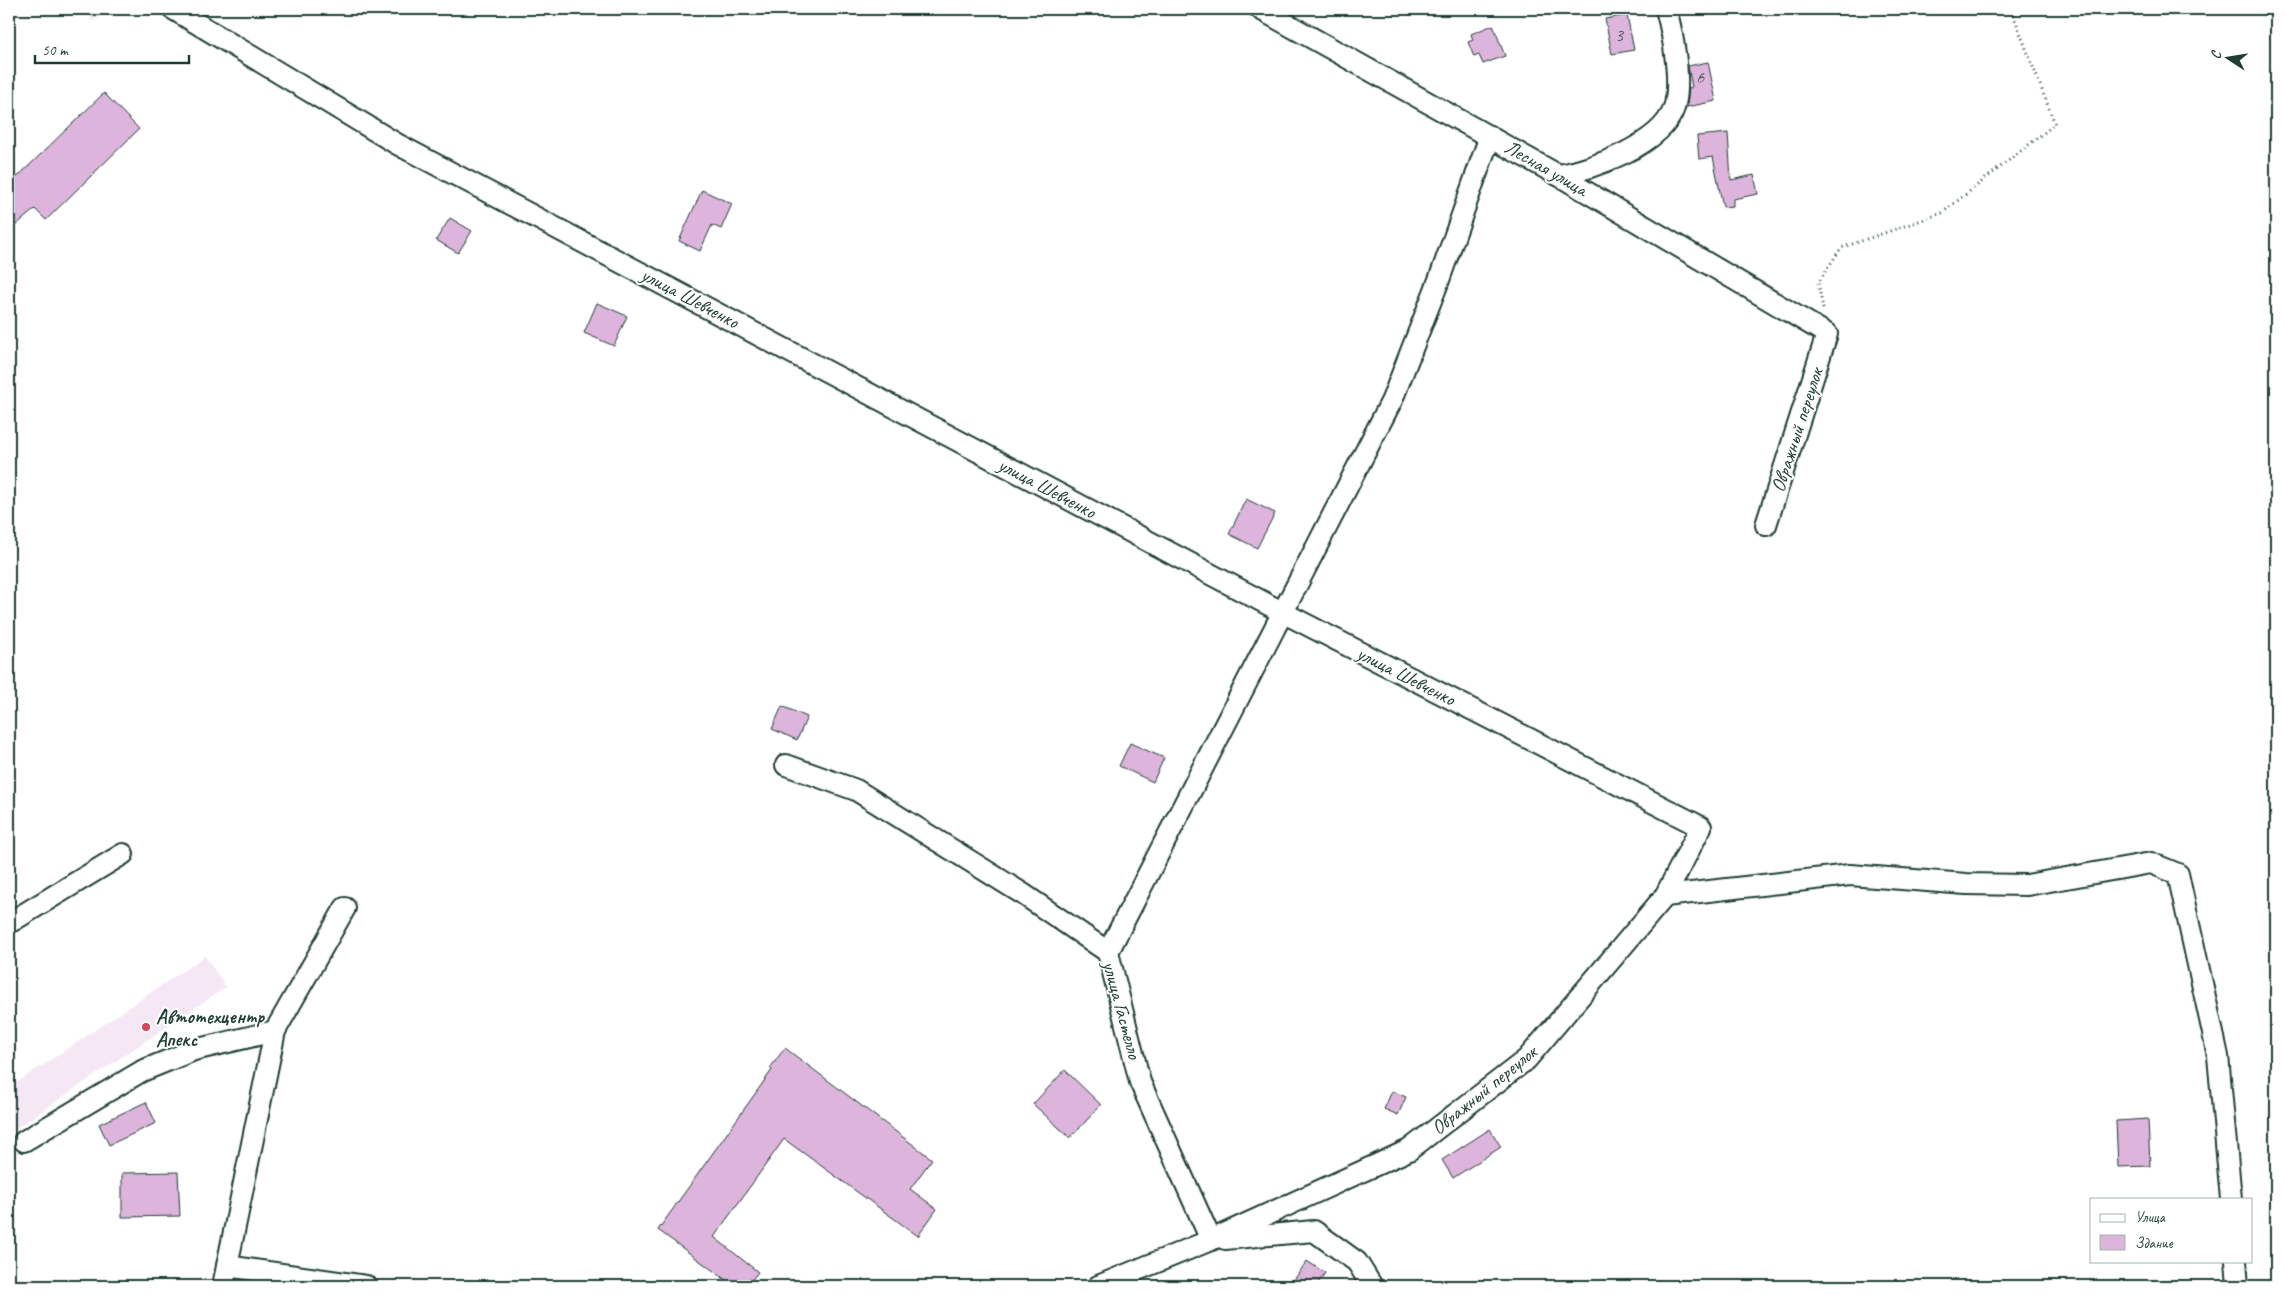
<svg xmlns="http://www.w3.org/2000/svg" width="2285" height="1295" font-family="Caveat,sans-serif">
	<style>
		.built { fill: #f5e8f4 }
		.building { fill: #ddb4db; stroke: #1f3d34 }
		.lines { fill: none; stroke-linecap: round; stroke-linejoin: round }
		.minor-casing { stroke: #1f3d34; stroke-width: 24 }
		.path { stroke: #1f3d34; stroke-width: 3; stroke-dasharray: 1 4; stroke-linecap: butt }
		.minor { stroke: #fff; stroke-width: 20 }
		.poi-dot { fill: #d1495b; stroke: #fff; stroke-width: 2 }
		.labels { text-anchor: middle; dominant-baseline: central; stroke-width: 4; stroke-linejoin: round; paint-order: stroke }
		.number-label { font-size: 18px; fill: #4e5b5e }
		.street-label { font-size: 20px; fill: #1f3d34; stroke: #fff }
		.poi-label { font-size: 20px; font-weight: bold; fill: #1f3d34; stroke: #fff; text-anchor: start }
	</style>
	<rect width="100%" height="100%" fill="#fff"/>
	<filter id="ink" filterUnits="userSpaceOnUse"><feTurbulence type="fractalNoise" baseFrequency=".02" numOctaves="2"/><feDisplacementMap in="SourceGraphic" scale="10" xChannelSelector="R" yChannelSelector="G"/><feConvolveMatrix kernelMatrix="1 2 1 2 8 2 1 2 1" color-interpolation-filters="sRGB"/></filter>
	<g filter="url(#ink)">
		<!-- built -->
		<g class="built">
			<path d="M 85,9 L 112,9 L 92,21 Z"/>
			<path d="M 205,956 L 226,987 L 9,1133 L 9,1088 Z"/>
		</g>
		<!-- building -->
		<g class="building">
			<path d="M 1627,15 L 1634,50 L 1612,54 L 1605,19 Z"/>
			<path d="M 1493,25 L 1505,56 L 1483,64 L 1479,55 L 1474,57 L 1468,42 L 1473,40 L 1471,34 Z"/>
			<path d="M 1708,62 L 1716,101 L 1687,107 L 1689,88 L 1692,87 L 1688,66 Z"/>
			<path d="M 104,93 L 139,129 L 46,220 L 35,209 L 9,231 L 9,185 Z"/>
			<path d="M 1728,133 L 1731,180 L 1754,175 L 1758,194 L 1733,199 L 1733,206 L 1723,207 L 1713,157 L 1699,159 L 1697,136 Z"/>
			<path d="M 702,190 L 732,204 L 721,229 L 712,225 L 700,251 L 679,241 Z"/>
			<path d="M 450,218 L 472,231 L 458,253 L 436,240 Z"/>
			<path d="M 597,303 L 627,316 L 614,346 L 584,333 Z"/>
			<path d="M 1246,499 L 1275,513 L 1257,548 L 1229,534 Z"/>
			<path d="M 782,706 L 807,717 L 797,740 L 772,729 Z"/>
			<path d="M 1130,743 L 1164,758 L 1153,782 L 1119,766 Z"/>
			<path d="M 785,1048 L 932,1159 L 910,1189 L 937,1209 L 918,1236 L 784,1139 L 714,1237 L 758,1272 L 747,1286 L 734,1286 L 658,1230 L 772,1070 L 770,1068 Z"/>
			<path d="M 1065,1070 L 1101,1105 L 1070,1138 L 1033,1104 Z"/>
			<path d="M 1392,1091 L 1406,1097 L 1398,1115 L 1384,1109 Z"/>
			<path d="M 146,1102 L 156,1123 L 109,1145 L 99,1124 Z"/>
			<path d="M 2148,1119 L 2150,1166 L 2118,1167 L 2116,1121 Z"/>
			<path d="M 1490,1129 L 1501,1147 L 1453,1178 L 1442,1160 Z"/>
			<path d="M 178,1172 L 180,1216 L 122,1217 L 122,1173 Z"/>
			<path d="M 1307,1261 L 1325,1273 L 1316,1286 L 1290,1286 Z"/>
		</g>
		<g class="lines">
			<defs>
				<g id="minor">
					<path d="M 173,9 L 397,144 L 1282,612 L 1701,827 L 1665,896 L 1527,1059 L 1409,1150 L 1211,1240 L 1098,1286"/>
					<path d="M 1260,9 L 1558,175 L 1827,334 L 1766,525"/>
					<path d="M 1558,175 C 1592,170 1662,144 1674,108 C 1682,82 1673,35 1666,9"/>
					<path d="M 786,765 L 856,790 L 1023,894 L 1108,952 L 1140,1082 L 1211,1240"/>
					<path d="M 1665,896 L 1850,875 L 1966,884 L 2027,885 L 2151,863 L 2178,874 L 2218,1056 L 2231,1199"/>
					<path d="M 9,923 L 123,854"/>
					<path d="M 1108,952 L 1392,400 L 1439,280 L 1490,136"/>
					<path d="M 24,1141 L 142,1071 L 194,1050 L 275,1031"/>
					<path d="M 1225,1239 L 1314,1231 L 1357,1262 L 1372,1286"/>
					<path d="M 2236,1261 L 2238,1286"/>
					<path d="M 227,1266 L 275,1031 L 345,908"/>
					<path d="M 223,1286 L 227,1266 L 366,1286"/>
				</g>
			</defs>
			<!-- minor casing -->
			<use href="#minor" class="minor-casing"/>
			<!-- path -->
			<path class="path" d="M 1823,309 L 1818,283 L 1841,248 L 1942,213 L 2055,124 L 2011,9"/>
			<!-- minor -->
			<use href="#minor" class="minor"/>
		</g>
	</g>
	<!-- markers -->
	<circle class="poi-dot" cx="146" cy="1027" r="5"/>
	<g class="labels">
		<!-- number labels -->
		<g class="number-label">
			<text x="1619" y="35">3</text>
			<text x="1700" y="77">6</text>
		</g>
		<!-- street labels -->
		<g class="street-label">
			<text transform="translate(1546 168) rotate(30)">Лесная улица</text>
			<text transform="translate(690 298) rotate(28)">улица Шевченко</text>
			<text transform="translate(1797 430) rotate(-72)">Овражный переулок</text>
			<text transform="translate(1047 488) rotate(28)">улица Шевченко</text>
			<text transform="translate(1406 676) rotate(27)">улица Шевченко</text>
			<text transform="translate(1122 1010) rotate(75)">улица Гастелло</text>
			<text transform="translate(1484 1090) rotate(-39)">Овражный переулок</text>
		</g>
		<!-- poi labels -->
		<g class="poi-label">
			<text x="156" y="1016">Автотехцентр<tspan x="156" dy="23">Апекс</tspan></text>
		</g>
	</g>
	<!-- margin -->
	<rect width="2285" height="1295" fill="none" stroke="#fff" stroke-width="30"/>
	<rect x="15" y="15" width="2255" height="1265" fill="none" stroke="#1f3d34" stroke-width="2" filter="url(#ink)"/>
	<!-- legend -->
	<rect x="2090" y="1198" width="162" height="65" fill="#ffffff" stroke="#a5b1ae"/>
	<rect x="2100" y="1214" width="25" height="8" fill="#ffffff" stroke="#a5b1ae"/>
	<text x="2135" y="1222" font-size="15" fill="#1f3d34">Улица</text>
	<rect x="2100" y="1235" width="25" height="15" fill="#ddb4db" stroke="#a5b1ae"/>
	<text x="2135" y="1248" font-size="15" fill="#1f3d34">Здание</text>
	<!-- north arrow -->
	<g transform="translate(2228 58) rotate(282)" stroke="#ffffff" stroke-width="4" paint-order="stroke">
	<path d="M0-4L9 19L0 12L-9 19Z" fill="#1f3d34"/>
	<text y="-8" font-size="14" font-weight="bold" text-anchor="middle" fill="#1f3d34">С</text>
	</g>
	<!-- scale -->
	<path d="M35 55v8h154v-8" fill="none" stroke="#1f3d34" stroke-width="2.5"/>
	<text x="42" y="55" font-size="15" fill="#1f3d34" stroke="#ffffff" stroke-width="4" paint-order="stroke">50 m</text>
</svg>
